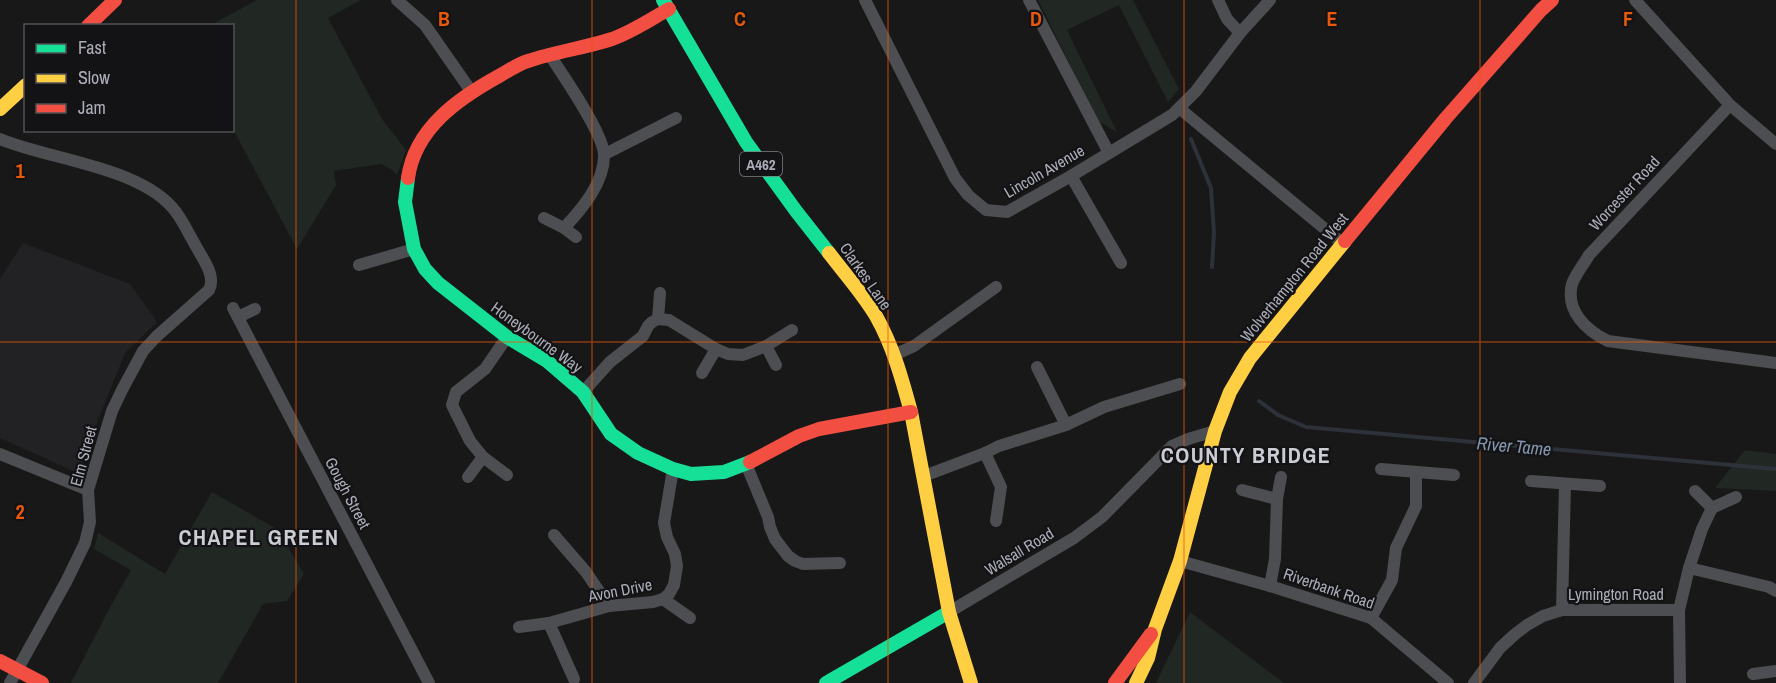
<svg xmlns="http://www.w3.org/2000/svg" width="1776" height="683" font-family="'Archivo Narrow',sans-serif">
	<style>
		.built { fill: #222224 }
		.green { fill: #212722 }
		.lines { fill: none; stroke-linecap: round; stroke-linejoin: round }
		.stream { stroke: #2d3139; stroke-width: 4 }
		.street { stroke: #4d4e51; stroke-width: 12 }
		.fast { stroke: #16e098; stroke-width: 14 }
		.slow { stroke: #ffcf43; stroke-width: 14 }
		.jam { stroke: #f24e42; stroke-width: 14 }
		.grid { fill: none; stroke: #e8590c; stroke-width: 1.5; stroke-opacity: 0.55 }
		.labels { text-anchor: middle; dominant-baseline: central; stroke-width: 4.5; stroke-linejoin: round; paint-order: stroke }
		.shield { fill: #131214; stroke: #7d7e87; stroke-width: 1.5 }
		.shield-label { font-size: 15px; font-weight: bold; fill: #abadb8 }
		.street-label { font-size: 16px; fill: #abadb8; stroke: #131214 }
		.water-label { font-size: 18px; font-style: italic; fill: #8597b0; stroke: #131214 }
		.district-label { font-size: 22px; font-weight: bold; letter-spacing: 1.5px; fill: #cbcdd4; stroke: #131214 }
		.grid-label { font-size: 20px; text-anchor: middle; font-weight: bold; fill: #e8590c; stroke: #131214; stroke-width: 4.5; stroke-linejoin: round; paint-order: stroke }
	</style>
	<rect width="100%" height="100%" fill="#181818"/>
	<!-- built -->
	<path class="built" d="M 23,243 L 130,284 L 157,322 L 125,353 L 92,435 L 80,474 L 0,438 L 0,279 Z"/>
	<!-- green -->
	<g class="green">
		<path d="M 257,0 L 361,0 L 328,18 L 382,119 L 406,150 L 397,175 L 391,169 L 381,164 L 334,171 L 336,185 L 297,249 L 233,129 L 232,26 L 211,25 Z"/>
		<path d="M 1038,0 L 1133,0 L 1179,89 L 1168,102 L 1119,5 L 1067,30 L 1117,132 L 1098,121 Z"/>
		<path d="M 1745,450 L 1776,454 L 1776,491 L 1715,488 Z"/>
		<path d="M 212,492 L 277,529 L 304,574 L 287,601 L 263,604 L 218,683 L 71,683 L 108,611 L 131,570 L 94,549 L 98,533 L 165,574 Z"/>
		<path d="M 1190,612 L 1284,683 L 1156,683 Z"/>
	</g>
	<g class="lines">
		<!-- stream -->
		<g class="stream">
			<path d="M 1191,139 L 1211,188 L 1214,233 L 1212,267"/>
			<path d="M 1259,401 L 1278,415 L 1306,427 L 1776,469"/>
		</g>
		<!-- street -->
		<g class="street">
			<path d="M 397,0 L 425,25 L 471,91"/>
			<path d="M 865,0 L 955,178 L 968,195 L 986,210 L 1007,212 L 1071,176 L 1172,115 L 1196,91 L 1240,33 L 1270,0"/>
			<path d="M 1029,0 L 1109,153"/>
			<path d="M 1218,0 L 1227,19 L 1240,33"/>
			<path d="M 1635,0 L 1730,105 L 1776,144"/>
			<path d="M 549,54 C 562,74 605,135 604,156 C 604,183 582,209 564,228"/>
			<path d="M 1730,105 L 1589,255 C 1584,264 1575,275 1572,284 C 1565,311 1587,331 1608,341 L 1776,363"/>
			<path d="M 1179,108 L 1342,243"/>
			<path d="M 0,139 C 50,160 143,167 176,212 C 184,223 190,236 197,248 C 204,261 216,276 209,290 L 157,336 L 143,351 L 122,390 L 112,411 L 88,490 L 90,522 L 85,543 L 66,582 L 10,683"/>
			<path d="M 605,154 L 676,118"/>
			<path d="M 1071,176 L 1121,263"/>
			<path d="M 544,218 L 564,228 L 576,237"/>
			<path d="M 359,265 L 414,249"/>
			<path d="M 233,308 L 429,683"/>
			<path d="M 238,317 L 255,309"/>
			<path d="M 658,319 L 660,293"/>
			<path d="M 766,346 L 776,365"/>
			<path d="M 894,355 L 914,346 L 996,287"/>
			<path d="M 1037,367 L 1066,425"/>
			<path d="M 702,373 L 716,349"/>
			<path d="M 583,392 L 610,362 L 643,336 L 648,326 L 652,322 L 658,319 L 669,320 L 716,349 L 728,354 L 743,355 L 766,346 L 792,330"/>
			<path d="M 985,453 L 1001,487 L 996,521"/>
			<path d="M 0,454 L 88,490"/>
			<path d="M 746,464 L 768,517 L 770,527 L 775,539 L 788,556 L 795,561 L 803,564 L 840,563"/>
			<path d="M 1381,469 L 1454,475"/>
			<path d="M 507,475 L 483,457 L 470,441 L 452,405 L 456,392 L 485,369 L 507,337"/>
			<path d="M 924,476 L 985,453 L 999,446 L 1066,425 L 1104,407 L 1180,384"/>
			<path d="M 468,477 L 483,457"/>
			<path d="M 1531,481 L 1600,486"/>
			<path d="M 1242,490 L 1277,499"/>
			<path d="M 1695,491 L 1712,508 L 1736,497"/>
			<path d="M 554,535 L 586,572 L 609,606"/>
			<path d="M 1180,561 L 1270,586 L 1371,618 L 1448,683"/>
			<path d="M 1689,568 L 1769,587 L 1776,591"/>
			<path d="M 1270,586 L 1275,559 L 1277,499 L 1281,477"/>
			<path d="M 663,599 L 690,618"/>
			<path d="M 1562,610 L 1565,484"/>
			<path d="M 949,612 L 1074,538 L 1102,517 L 1172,446 L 1188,439 L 1215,431"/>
			<path d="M 1371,618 L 1392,580 L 1396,548 L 1416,506 L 1416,473"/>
			<path d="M 549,623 L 574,679"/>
			<path d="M 519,627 L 549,623 L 609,606 L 653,602 L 663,599 L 669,594 L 674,585 L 677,566 L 675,554 L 667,537 L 664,523 L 673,469"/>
			<path d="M 1753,674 L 1776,671"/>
			<path d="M 1474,683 L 1500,648 L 1514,635 L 1527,625 L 1543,616 L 1562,610 L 1679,610"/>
			<path d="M 1680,683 L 1679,610 L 1689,568 L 1702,529 L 1712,508"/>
		</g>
		<!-- fast -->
		<g class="fast">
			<path d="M 663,0 L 746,142 L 796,211 L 829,253"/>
			<path d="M 408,178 L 405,202 L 414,249 L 425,269 L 438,283 L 507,337 L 547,361 L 583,392 L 611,434 L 638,453 L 673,469 L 691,474 L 724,472 L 750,462"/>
			<path d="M 826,683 L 949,612"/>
		</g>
		<!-- slow -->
		<g class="slow">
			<path d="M 0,109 L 26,85"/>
			<path d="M 829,253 C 845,274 863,294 876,316 C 893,346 902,379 911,412 L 949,612 L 971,683"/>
			<path d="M 1136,683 L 1148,658 L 1155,629 L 1180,561 L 1215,431 L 1230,392 L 1250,358 L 1345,241"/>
		</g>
		<!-- jam -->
		<g class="jam">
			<path d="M 88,26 L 115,0"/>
			<path d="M 408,178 C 415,128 459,98 499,76 C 508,71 518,64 528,61 C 555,52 584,48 612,39 C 632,32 651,19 669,9"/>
			<path d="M 1345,241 L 1446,118 L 1541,10 L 1552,0"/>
			<path d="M 750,462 L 799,436 L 819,429 L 911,412"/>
			<path d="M 0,661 L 42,683"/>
			<path d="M 1115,683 L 1151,634"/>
		</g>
	</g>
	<!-- grid -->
	<path class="grid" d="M 296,0 L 296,683M 592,0 L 592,683M 888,0 L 888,683M 1184,0 L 1184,683M 1480,0 L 1480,683M 0,342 L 1776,342"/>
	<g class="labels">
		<!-- shield labels -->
		<rect class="shield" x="740" y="152" width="42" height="24" rx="4.5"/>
		<g class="shield-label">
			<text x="761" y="164">A462</text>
		</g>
		<!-- street labels -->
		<g class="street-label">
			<text transform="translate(1044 171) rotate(-30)">Lincoln Avenue</text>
			<text transform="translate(1624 193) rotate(-47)">Worcester Road</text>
			<text transform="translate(866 276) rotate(55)">Clarkes Lane</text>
			<text transform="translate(1294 277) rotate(-51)">Wolverhampton Road West</text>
			<text transform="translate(537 337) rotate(36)">Honeybourne Way</text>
			<text transform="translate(83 456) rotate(-75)">Elm Street</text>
			<text transform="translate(348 493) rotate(62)">Gough Street</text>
			<text transform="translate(1019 551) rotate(-31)">Walsall Road</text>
			<text transform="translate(1329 588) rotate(19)">Riverbank Road</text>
			<text transform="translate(620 590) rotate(-11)">Avon Drive</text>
			<text x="1616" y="594">Lymington Road</text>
		</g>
		<!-- water labels -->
		<g class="water-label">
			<text transform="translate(1514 446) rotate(5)">River Tame</text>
		</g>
		<!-- district labels -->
		<g class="district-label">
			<text x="1246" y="455">COUNTY BRIDGE</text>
			<text x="259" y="537">CHAPEL GREEN</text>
		</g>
	</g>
	<g class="grid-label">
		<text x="444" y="26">B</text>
		<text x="740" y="26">C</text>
		<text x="1036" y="26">D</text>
		<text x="1332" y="26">E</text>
		<text x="1628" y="26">F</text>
		<text x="20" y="178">1</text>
		<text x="20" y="519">2</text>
	</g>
	<!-- legend -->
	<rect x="24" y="24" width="210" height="108" fill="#131214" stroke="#505056" stroke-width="1.5"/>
	<rect x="36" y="44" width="30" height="9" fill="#16e098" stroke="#505056" stroke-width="1.5"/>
	<text x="78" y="54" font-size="18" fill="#abadb8">Fast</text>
	<rect x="36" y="74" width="30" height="9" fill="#ffcf43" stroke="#505056" stroke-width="1.5"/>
	<text x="78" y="84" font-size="18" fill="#abadb8">Slow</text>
	<rect x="36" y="104" width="30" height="9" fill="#f24e42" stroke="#505056" stroke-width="1.5"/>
	<text x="78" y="114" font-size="18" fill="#abadb8">Jam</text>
</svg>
